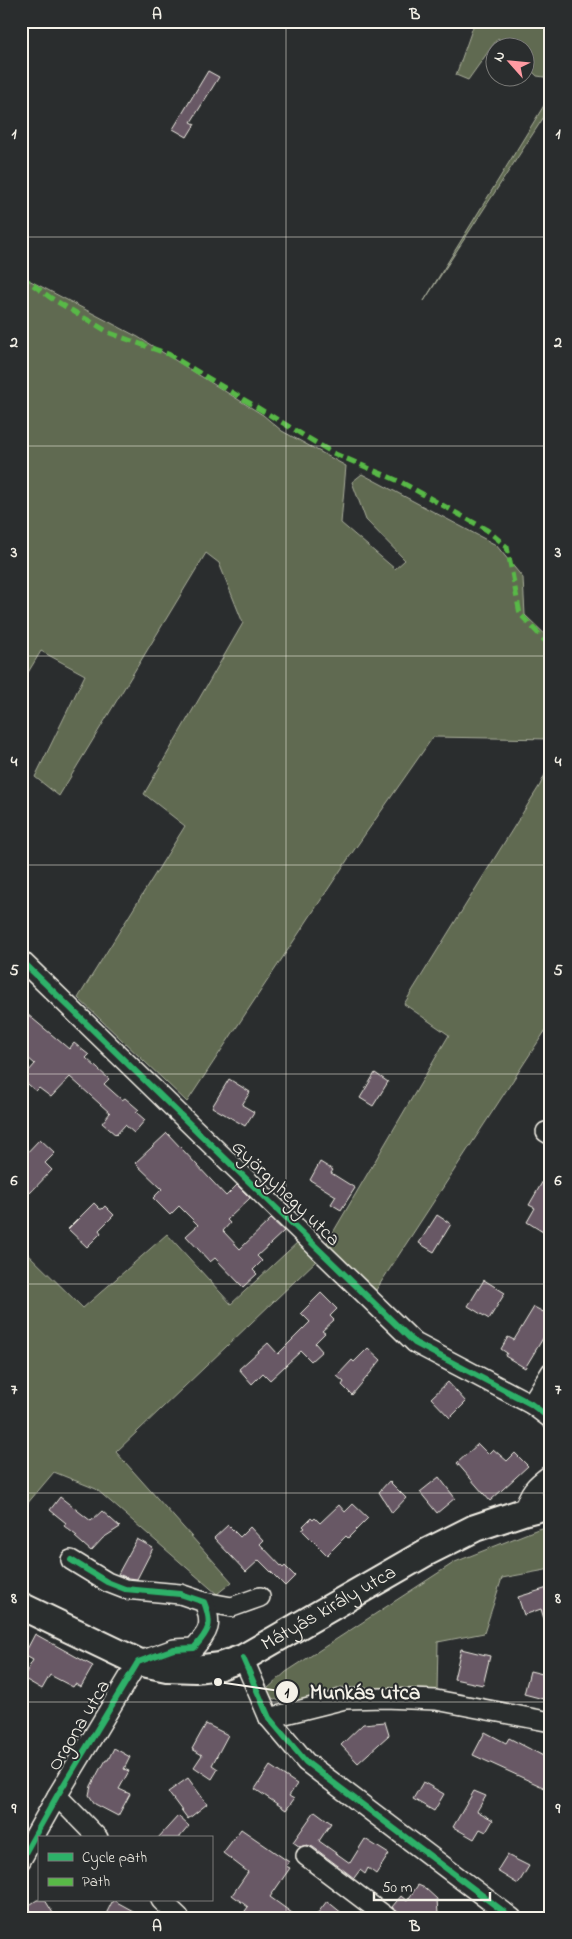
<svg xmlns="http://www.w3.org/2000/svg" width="572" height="1939" font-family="'Indie Flower',sans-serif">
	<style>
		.green { fill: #606a51; stroke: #aaae9c }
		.building { fill: #675865; stroke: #f4f1e8 }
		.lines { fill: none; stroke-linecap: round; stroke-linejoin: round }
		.minor-casing { stroke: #f4f1e8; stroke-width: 22 }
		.secondary-casing { stroke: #f4f1e8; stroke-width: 30 }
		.minor { stroke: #2a2d2e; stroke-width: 19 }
		.secondary { stroke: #2a2d2e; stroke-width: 26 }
		.quiet { stroke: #58b947; stroke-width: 5; stroke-dasharray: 10 5; stroke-linecap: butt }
		.cycleway-casing { stroke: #2a2d2e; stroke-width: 9 }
		.cycleway { stroke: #2db169; stroke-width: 6 }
		.grid { fill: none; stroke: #f4f1e8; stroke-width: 1; stroke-opacity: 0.55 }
		.labels { text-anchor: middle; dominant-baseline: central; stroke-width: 4; stroke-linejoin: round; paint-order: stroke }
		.street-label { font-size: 20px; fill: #f4f1e8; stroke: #2a2d2e }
		.leader { fill: none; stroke: #f4f1e8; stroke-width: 2 }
		.callout-dot { fill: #f4f1e8; stroke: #2a2d2e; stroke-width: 2 }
		.mark-label { font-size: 15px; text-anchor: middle; font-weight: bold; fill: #111 }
		.callout-label { font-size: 21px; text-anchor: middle; font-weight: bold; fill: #f4f1e8; stroke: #2a2d2e; stroke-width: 4; stroke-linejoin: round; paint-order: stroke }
		.neatline { fill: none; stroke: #f4f1e8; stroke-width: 2 }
		.grid-label { font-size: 16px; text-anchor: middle; font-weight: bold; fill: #f4f1e8 }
	</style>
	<rect width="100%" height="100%" fill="#2a2d2e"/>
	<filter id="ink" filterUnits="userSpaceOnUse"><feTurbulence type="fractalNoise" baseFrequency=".02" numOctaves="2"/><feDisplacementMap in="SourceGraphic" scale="10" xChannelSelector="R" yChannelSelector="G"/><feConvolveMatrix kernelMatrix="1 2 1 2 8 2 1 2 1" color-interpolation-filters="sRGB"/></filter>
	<g filter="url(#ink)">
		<!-- green -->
		<g class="green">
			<path d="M 475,21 L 551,21 L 551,78 L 537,76 L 525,64 L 524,48 L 508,47 L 498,38 L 468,80 L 456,75 Z"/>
			<path d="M 551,94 L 551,106 L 424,301 Z"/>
			<path d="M 21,276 L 138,337 L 263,415 L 282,431 L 346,466 L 341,523 L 395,569 L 405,560 L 366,520 L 352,482 L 362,474 L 496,545 L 523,578 L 525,615 L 551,640 L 551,739 L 433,737 L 352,853 L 187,1102 L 78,998 L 185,826 L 144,794 L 243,623 L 219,563 L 206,553 L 59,796 L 35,777 L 85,675 L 41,651 L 21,684 Z"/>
			<path d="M 551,762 L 551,1022 L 374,1293 L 318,1259 L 116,1452 L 232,1582 L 217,1594 L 96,1489 L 54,1472 L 21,1511 L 21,1247 L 83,1308 L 167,1234 L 231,1304 L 299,1241 L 318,1258 L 449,1035 L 404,1004 L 540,785 Z"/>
			<path d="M 551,1526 L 551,1569 L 502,1578 L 484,1633 L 438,1642 L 437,1694 L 341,1687 L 310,1700 L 290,1705 L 272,1698 L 267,1689 L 286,1672 L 455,1562 L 538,1529 Z"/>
		</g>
		<!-- building -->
		<g class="building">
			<path d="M 208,71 L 219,77 L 191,122 L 195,124 L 187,137 L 173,129 Z"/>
			<path d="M 21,1009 L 69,1049 L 74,1043 L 89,1055 L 86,1058 L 109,1079 L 104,1084 L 122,1100 L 125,1098 L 139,1110 L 136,1112 L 145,1120 L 134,1133 L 125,1125 L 116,1135 L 102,1123 L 110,1113 L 70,1077 L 51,1097 L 39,1088 L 36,1091 L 22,1079 L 35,1064 L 21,1052 Z"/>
			<path d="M 375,1073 L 388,1082 L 373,1106 L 360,1098 Z"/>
			<path d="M 229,1079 L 250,1092 L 242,1105 L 254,1112 L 245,1126 L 212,1107 Z"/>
			<path d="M 167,1133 L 226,1196 L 237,1185 L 250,1198 L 227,1220 L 230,1223 L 223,1231 L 240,1249 L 271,1219 L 284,1231 L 257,1256 L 262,1261 L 253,1270 L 257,1274 L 243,1287 L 215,1258 L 210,1262 L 186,1236 L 198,1225 L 179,1206 L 170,1215 L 153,1198 L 162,1189 L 135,1163 Z"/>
			<path d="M 40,1139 L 55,1153 L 45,1163 L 52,1170 L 30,1193 L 21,1185 L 21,1159 Z"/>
			<path d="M 320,1162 L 333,1170 L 331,1173 L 355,1188 L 341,1210 L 331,1204 L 336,1196 L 310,1180 Z"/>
			<path d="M 551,1167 L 551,1219 L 543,1232 L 527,1222 L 535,1208 L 529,1205 Z"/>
			<path d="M 94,1203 L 100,1209 L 102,1209 L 105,1206 L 114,1215 L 99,1230 L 101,1233 L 87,1247 L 68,1229 Z"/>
			<path d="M 437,1215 L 451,1224 L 434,1252 L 419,1243 Z"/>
			<path d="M 484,1280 L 505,1293 L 489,1319 L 468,1306 Z"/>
			<path d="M 321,1293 L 337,1309 L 330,1316 L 334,1320 L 322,1331 L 325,1333 L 315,1343 L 322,1351 L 311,1361 L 301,1351 L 270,1380 L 263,1373 L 252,1384 L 239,1369 L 268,1343 L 278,1354 L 310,1322 L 301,1313 Z"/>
			<path d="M 534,1307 L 551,1316 L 551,1325 L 525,1368 L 505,1356 L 507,1353 L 501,1349 L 508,1337 L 514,1340 Z"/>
			<path d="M 368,1348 L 381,1360 L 352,1395 L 342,1385 L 344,1382 L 337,1376 L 352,1360 L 354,1362 Z"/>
			<path d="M 448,1382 L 466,1402 L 450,1418 L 431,1398 Z"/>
			<path d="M 478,1444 L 488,1454 L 493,1449 L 507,1461 L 515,1453 L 528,1466 L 490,1501 L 457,1463 Z"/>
			<path d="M 439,1477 L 455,1498 L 437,1513 L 420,1492 Z"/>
			<path d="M 389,1481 L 406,1498 L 392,1513 L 379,1492 Z"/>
			<path d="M 60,1497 L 91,1521 L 102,1511 L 120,1527 L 103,1538 L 91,1551 L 75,1537 L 77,1536 L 64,1526 L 66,1523 L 50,1510 Z"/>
			<path d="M 353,1504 L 368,1518 L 348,1538 L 346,1536 L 327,1555 L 302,1530 L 305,1528 L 303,1526 L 311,1518 L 313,1520 L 315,1518 L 320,1523 L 339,1505 L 345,1512 Z"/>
			<path d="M 228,1525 L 240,1537 L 250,1527 L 263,1541 L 260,1544 L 283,1568 L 285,1566 L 295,1576 L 285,1586 L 259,1560 L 246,1572 L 214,1538 Z"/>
			<path d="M 137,1539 L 153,1548 L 137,1579 L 128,1578 L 118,1574 Z"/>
			<path d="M 551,1587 L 551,1632 L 548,1632 L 541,1609 L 524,1615 L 518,1597 Z"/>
			<path d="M 35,1634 L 93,1666 L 81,1687 L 75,1684 L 73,1687 L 50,1675 L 42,1689 L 23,1678 L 33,1660 L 24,1655 Z"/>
			<path d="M 461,1649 L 490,1656 L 483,1685 L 454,1679 Z"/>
			<path d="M 530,1671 L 551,1676 L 551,1686 L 547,1700 L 524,1694 Z"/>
			<path d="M 385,1722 L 389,1735 L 358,1763 L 341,1745 L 363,1724 Z"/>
			<path d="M 206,1724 L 228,1735 L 212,1765 L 218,1769 L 212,1779 L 194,1767 L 202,1755 L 192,1749 Z"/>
			<path d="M 485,1732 L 506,1743 L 509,1738 L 551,1760 L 551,1777 L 545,1788 L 473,1755 Z"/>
			<path d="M 114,1748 L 130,1757 L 124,1769 L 129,1771 L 119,1789 L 130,1794 L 118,1816 L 95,1804 L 89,1795 L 91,1786 L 101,1767 L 102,1767 L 106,1760 L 108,1760 Z"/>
			<path d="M 270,1766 L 297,1784 L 289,1796 L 294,1799 L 286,1810 L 255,1789 Z"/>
			<path d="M 188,1778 L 207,1804 L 188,1819 L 168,1792 Z"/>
			<path d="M 423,1782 L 444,1794 L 434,1811 L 413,1799 Z"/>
			<path d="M 474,1791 L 486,1796 L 477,1811 L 493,1820 L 486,1832 L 480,1829 L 474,1839 L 453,1827 Z"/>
			<path d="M 315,1811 L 331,1823 L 319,1841 L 350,1863 L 365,1839 L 389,1854 L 376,1874 L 368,1868 L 365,1874 L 360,1870 L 354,1878 L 313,1847 L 307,1845 L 300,1847 L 293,1842 Z"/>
			<path d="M 178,1816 L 189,1826 L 179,1838 L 158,1838 Z"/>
			<path d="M 241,1829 L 289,1862 L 286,1866 L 290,1868 L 270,1897 L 299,1918 L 240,1918 L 248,1907 L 232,1895 L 248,1872 L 223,1853 Z"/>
			<path d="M 507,1855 L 529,1866 L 518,1884 L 497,1871 Z"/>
			<path d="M 418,1885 L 425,1888 L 437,1899 L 438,1914 L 435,1918 L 405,1918 L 392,1907 L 401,1896 L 407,1901 Z"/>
			<path d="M 37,1900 L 45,1900 L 56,1918 L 35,1918 L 28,1906 Z"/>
			<path d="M 113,1900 L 146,1918 L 104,1918 Z"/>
			<path d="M 327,1901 L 348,1918 L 314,1918 Z"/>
		</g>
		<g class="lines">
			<defs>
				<g id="minor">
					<path d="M 21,960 L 415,1343 L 531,1404 L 551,1419"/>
					<path d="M 546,1132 L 551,1135"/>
					<path d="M 531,1404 L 551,1372"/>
					<path d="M 523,1512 C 529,1492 534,1486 551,1474"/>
					<path d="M 204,1602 L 232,1607 L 260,1597"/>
					<path d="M 243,1658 L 269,1718 L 306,1762 L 512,1918"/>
					<path d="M 269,1718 L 345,1699 L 384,1698 L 436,1700 L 551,1722"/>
					<path d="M 57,1796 L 98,1838"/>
					<path d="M 306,1856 L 388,1918"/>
					<path d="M 21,1860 L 57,1796 L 138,1662 L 174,1649 L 194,1648 C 209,1631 213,1625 204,1602 L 180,1594 L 125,1589 L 107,1582 L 71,1560"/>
					<path d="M 161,1900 L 179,1917"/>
				</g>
				<g id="secondary">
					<path id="s1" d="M 21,1606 L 138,1662 L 167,1668 L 195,1669 L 220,1666 L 243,1658 L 427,1552 L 475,1528 L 523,1512 L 551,1505"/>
				</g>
			</defs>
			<!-- minor casing -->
			<use href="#minor" class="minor-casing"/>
			<!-- secondary casing -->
			<use href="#secondary" class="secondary-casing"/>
			<!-- minor -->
			<use href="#minor" class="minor"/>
			<!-- secondary -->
			<use href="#secondary" class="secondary"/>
			<!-- quiet -->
			<path class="quiet" d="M 21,276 L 51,298 L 110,333 L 168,354 L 333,453 L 401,482 L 487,530 L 507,547 L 520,614 L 551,647"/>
			<defs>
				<g id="cycleway">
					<path d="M 21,960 L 415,1343 L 531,1404 L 551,1419"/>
					<path d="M 243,1658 L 269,1718 L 306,1762 L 512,1918"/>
					<path d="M 21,1860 L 57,1796 L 138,1662 L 174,1649 L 194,1648 C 209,1631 213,1625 204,1602 L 180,1594 L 125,1589 L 107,1582 L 71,1560"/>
				</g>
			</defs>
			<!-- cycleway casing -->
			<use href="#cycleway" class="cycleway-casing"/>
			<!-- cycleway -->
			<use href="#cycleway" class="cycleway"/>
		</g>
	</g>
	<!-- grid -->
	<path class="grid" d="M 286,21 L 286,1918M 21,237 L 551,237M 21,446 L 551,446M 21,656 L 551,656M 21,865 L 551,865M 21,1074 L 551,1074M 21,1284 L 551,1284M 21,1493 L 551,1493M 21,1702 L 551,1702"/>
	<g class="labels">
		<!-- street labels -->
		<g class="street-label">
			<text transform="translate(285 1194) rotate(44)">Györgyhegy utca</text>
			<text stroke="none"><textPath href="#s1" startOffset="336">Mátyás király utca</textPath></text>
			<text transform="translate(80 1726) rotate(-59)">Orgona utca</text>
		</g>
	</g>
	<!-- callouts -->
	<path class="leader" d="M218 1682L287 1692"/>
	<g class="callout-dot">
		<circle cx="218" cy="1682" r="5"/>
		<circle cx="287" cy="1692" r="12"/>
	</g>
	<g class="mark-label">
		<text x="287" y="1697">1</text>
	</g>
	<g class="callout-label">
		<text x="365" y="1699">Munkás utca</text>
	</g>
	<!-- margin -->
	<rect width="572" height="1939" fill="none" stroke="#2a2d2e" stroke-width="55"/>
	<!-- legend -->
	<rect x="38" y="1836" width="175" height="65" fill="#2a2d2e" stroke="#7b7b78"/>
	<rect x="48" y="1853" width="25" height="8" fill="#2db169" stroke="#7b7b78"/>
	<text x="82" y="1862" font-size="15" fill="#f4f1e8">Cycle path</text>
	<rect x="48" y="1878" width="25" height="8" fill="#58b947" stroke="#7b7b78"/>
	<text x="82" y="1886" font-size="15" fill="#f4f1e8">Path</text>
	<!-- north arrow -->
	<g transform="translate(510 62) rotate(297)"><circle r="24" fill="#2a2d2e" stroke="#7b7b78"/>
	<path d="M0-4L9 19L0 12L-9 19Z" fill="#ff9aa2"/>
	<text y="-8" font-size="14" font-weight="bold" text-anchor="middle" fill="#f4f1e8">N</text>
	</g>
	<!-- scale -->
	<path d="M374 1892v8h116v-8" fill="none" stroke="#f4f1e8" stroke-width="2.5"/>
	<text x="382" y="1892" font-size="15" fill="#f4f1e8" stroke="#2a2d2e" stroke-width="4" paint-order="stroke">50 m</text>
	<rect x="28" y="28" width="516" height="1884" class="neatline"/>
	<g class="grid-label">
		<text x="157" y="19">A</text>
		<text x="415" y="19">B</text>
		<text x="14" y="138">1</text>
		<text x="558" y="138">1</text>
		<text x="14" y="347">2</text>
		<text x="558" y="347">2</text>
		<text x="14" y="557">3</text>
		<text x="558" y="557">3</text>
		<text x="14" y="766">4</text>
		<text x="558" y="766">4</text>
		<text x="14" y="975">5</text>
		<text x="558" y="975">5</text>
		<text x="14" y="1185">6</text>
		<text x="558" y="1185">6</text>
		<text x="14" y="1394">7</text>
		<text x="558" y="1394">7</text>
		<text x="14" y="1603">8</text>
		<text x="558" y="1603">8</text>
		<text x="14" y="1813">9</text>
		<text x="558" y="1813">9</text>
		<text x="157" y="1931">A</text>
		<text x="415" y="1931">B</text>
	</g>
</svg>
